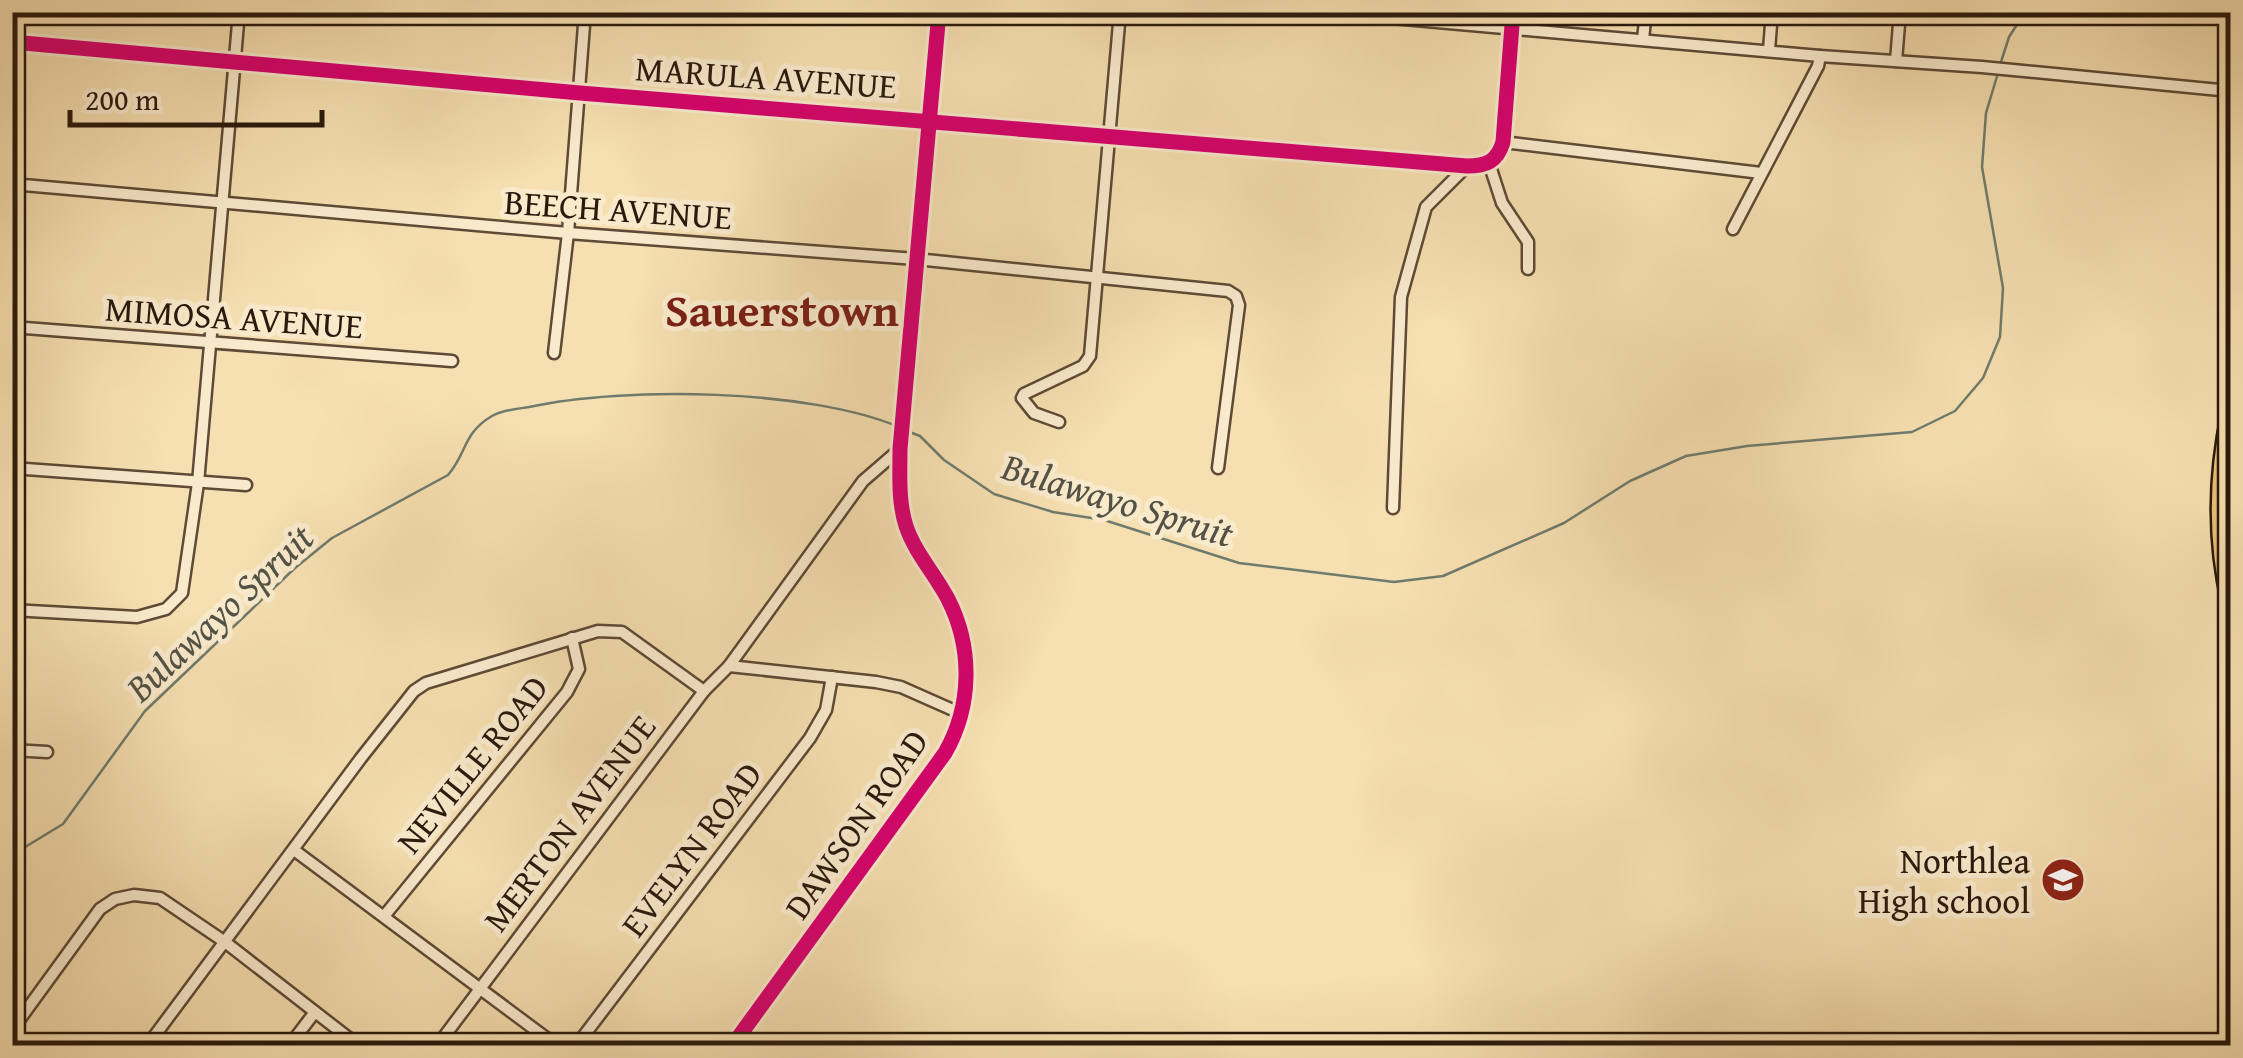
<svg xmlns="http://www.w3.org/2000/svg" width="2243" height="1058" font-family="'Gentium Book Plus',serif">
	<style>
		.lines { fill: none; stroke-linecap: round; stroke-linejoin: round }
		.stream { stroke: #6f7b6d; stroke-width: 2.5 }
		.minor-casing { stroke: #5e4a36; stroke-width: 15 }
		.tertiary-casing { stroke: #5e4a36; stroke-width: 16 }
		.trunk-casing { stroke: #2b190d; stroke-width: 20 }
		.minor { stroke: #f9eacc; stroke-width: 10 }
		.tertiary { stroke: #f9eacc; stroke-width: 11 }
		.trunk { stroke: #ebc078; stroke-width: 15 }
		.cycleway-casing { stroke: #f9eacc; stroke-width: 21 }
		.cycleway { stroke: #d6006c; stroke-width: 15 }
		.labels { text-anchor: middle; dominant-baseline: central; stroke-width: 10; stroke-linejoin: round; paint-order: stroke }
		.street-label { font-size: 35px; fill: #2b190d; stroke: #f9eacc }
		.poi-label { font-size: 35px; fill: #2b190d; stroke: #f9eacc; text-anchor: end }
		.water-label { font-size: 38px; font-style: italic; fill: #535245; stroke: #f9eacc }
		.district-label { font-size: 45px; font-weight: bold; fill: #7a1f14; stroke: #f9eacc }
	</style>
	<rect width="100%" height="100%" fill="#f6dfb0"/>
	<filter id="stains"><feTurbulence type="fractalNoise" baseFrequency=".002" numOctaves="4"/><feColorMatrix values="0 0 0 0 .2 0 0 0 0 .09 0 0 0 0 .02 0 0 0 .5 -.17"/></filter>
	<radialGradient id="worn" r=".72"><stop offset=".6" stop-color="#630" stop-opacity="0"/><stop offset="1" stop-color="#630" stop-opacity=".3"/></radialGradient>
	<g class="lines">
		<!-- stream -->
		<g class="stream">
			<path d="M 2000,65 L 2009,37 L 2025,12"/>
			<path d="M 907,431 L 920,436 L 944,460 L 994,494 L 1053,512 L 1104,520 L 1239,563 L 1394,582 L 1443,576 L 1564,523 L 1630,481 L 1686,456 L 1747,446 L 1912,432 L 1955,411 L 1983,378 L 2000,337 L 2003,288 L 1982,167 L 1986,113 L 1998,73"/>
			<path d="M 12,855 L 63,824 L 145,711 L 295,568 L 332,538 L 448,475 C 467,453 463,433 492,416 C 502,410 517,409 529,407 C 625,386 809,389 899,427"/>
		</g>
		<defs>
			<g id="minor">
				<path d="M 1325,12 L 1820,56 L 1982,67 L 2230,91"/>
				<path d="M 1643,39 L 1646,12"/>
				<path d="M 12,42 L 580,93 L 1467,166 C 1486,166 1497,162 1503,142 L 1513,12"/>
				<path d="M 1769,50 L 1772,12"/>
				<path d="M 1896,61 L 1900,12"/>
				<path d="M 1503,142 L 1761,173"/>
				<path d="M 1489,163 L 1502,203 L 1528,242 L 1528,269"/>
				<path d="M 12,184 L 568,233 L 916,259 L 1228,291 L 1236,296 L 1239,305 L 1218,468"/>
				<path d="M 1733,229 L 1818,66 L 1820,56"/>
				<path d="M 12,327 L 452,361"/>
				<path d="M 554,353 L 568,233 L 585,12"/>
				<path d="M 1059,422 L 1034,413 L 1022,398 L 1024,394 L 1083,366 L 1090,356 L 1120,12"/>
				<path d="M 12,468 L 246,485"/>
				<path d="M 1393,508 L 1401,297 L 1426,207 L 1467,166"/>
				<path d="M 12,610 L 137,617 L 166,609 L 182,593 L 198,483 L 239,12"/>
				<path d="M 729,666 L 863,481 L 900,449"/>
				<path d="M 12,750 L 47,752"/>
				<path d="M 294,850 L 557,1046"/>
				<path d="M 385,915 L 567,692 L 579,669 L 572,638"/>
				<path d="M 12,1030 L 100,909 L 115,899 L 134,895 L 160,898 L 225,942 L 359,1046"/>
				<path d="M 147,1046 L 361,758 L 414,691 L 426,683 L 598,631 L 622,632 L 704,691"/>
				<path d="M 289,1046 L 315,1012"/>
				<path d="M 437,1046 L 704,691 L 729,666 L 876,682 L 901,687 L 962,714"/>
				<path d="M 576,1046 L 810,738 L 826,710 L 832,677"/>
			</g>
			<path id="tertiary" d="M 732,1046 L 945,753 C 972,706 973,648 948,599 C 935,574 915,553 906,526 C 898,501 900,474 900,449 L 939,12"/>
			<path id="trunk" d="M 2230,412 C 2216,477 2215,539 2230,603"/>
		</defs>
		<!-- minor casing -->
		<use href="#minor" class="minor-casing"/>
		<!-- tertiary casing -->
		<use href="#tertiary" class="tertiary-casing"/>
		<!-- trunk casing -->
		<use href="#trunk" class="trunk-casing"/>
		<!-- minor -->
		<use href="#minor" class="minor"/>
		<!-- tertiary -->
		<use href="#tertiary" class="tertiary"/>
		<!-- trunk -->
		<use href="#trunk" class="trunk"/>
		<defs>
			<g id="cycleway">
				<path d="M 12,42 L 580,93 L 1467,166 C 1486,166 1497,162 1503,142 L 1513,12"/>
				<path d="M 732,1046 L 945,753 C 972,706 973,648 948,599 C 935,574 915,553 906,526 C 898,501 900,474 900,449 L 939,12"/>
			</g>
		</defs>
		<!-- cycleway casing -->
		<use href="#cycleway" class="cycleway-casing"/>
		<!-- cycleway -->
		<use href="#cycleway" class="cycleway"/>
	</g>
	<!-- icons -->
	<defs>
		<symbol id="school-disc" viewBox="-11 -11 22 22"><circle r="9.5" fill="#8f2418" stroke="#f9eacc"/><path d="M0-5L7-2L0 1L-7-2ZM-4 1L0 2.5L4 1V4Q0 6-4 4Z" fill="#fff"/></symbol>
	</defs>
	<g fill-rule="evenodd">
		<use href="#school-disc" x="2038" y="855" width="50" height="50"/>
	</g>
	<g class="labels">
		<!-- street labels -->
		<g class="street-label">
			<text transform="translate(766 77) rotate(4)">MARULA AVENUE</text>
			<text transform="translate(618 209) rotate(4)">BEECH AVENUE</text>
			<text transform="translate(234 317) rotate(4)">MIMOSA AVENUE</text>
			<text transform="translate(472 764) rotate(-51)">NEVILLE ROAD</text>
			<text transform="translate(569 823) rotate(-53)">MERTON AVENUE</text>
			<text transform="translate(856 824) rotate(-55)">DAWSON ROAD</text>
			<text transform="translate(691 849) rotate(-53)">EVELYN ROAD</text>
		</g>
		<!-- poi labels -->
		<g class="poi-label">
			<text x="2030" y="860">Northlea<tspan x="2030" dy="40">High school</tspan></text>
		</g>
		<!-- water labels -->
		<g class="water-label">
			<text transform="translate(1118 499) rotate(17)">Bulawayo Spruit</text>
			<text transform="translate(219 612) rotate(-43)">Bulawayo Spruit</text>
		</g>
		<!-- district labels -->
		<g class="district-label">
			<text x="782" y="309">Sauerstown</text>
		</g>
	</g>
	<!-- margin -->
	<rect width="2243" height="1058" fill="none" stroke="#f6dfb0" stroke-width="50"/>
	<rect x="15" y="15" width="2213" height="1028" fill="none" stroke="#2b190d" stroke-width="5"/>
	<rect x="25" y="25" width="2193" height="1008" fill="none" stroke="#2b190d" stroke-width="2.5"/>
	<!-- scale -->
	<path d="M70 110v15h252v-15" fill="none" stroke="#2b190d" stroke-width="5"/>
	<text x="85" y="110" font-size="30" fill="#2b190d" stroke="#f9eacc" stroke-width="8" paint-order="stroke">200 m</text>
	<rect width="100%" height="100%" filter="url(#stains)"/>
	<rect width="100%" height="100%" fill="url(#worn)"/>
</svg>
